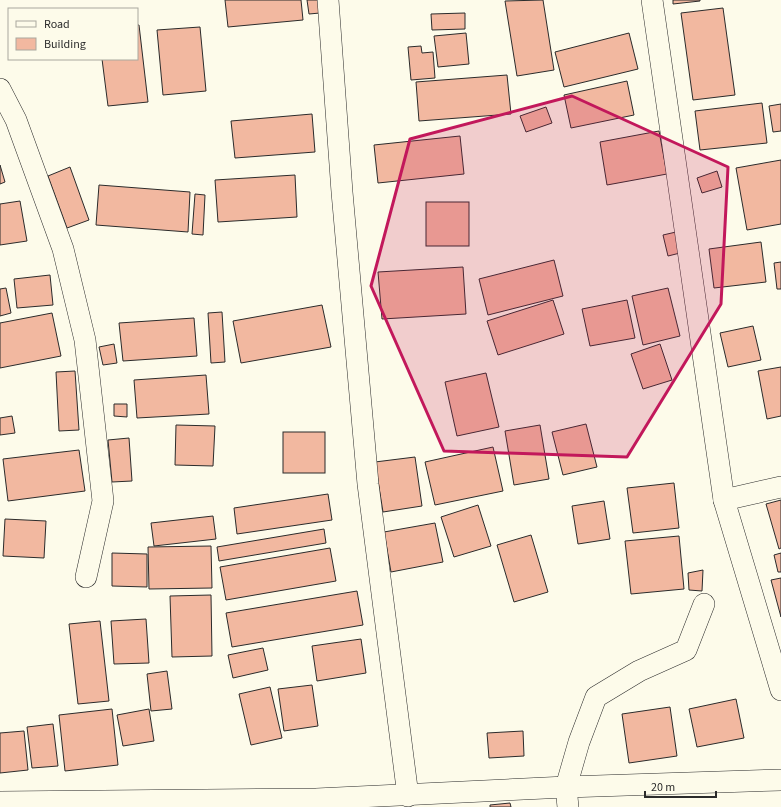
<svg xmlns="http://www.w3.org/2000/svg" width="781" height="807" font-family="'Source Sans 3',sans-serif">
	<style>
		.building { fill: #f2b8a0; stroke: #2b2b2b }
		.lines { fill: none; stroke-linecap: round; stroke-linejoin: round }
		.minor-casing { stroke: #2b2b2b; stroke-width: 22 }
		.minor { stroke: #fdfbea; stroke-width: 21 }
		.marked { fill: #c2185b; fill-opacity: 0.2; stroke: #c2185b; stroke-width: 3; stroke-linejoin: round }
	</style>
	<rect width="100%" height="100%" fill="#fdfbea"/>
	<!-- building -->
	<g class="building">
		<path d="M 225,0 L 301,0 L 303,20 L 228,27 Z"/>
		<path d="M 307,0 L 318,0 L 320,13 L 309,14 Z"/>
		<path d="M 543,0 L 554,70 L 517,76 L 505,1 Z"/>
		<path d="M 673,0 L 700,0 L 700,1 L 673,4 Z"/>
		<path d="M 723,8 L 735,95 L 693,100 L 681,13 Z"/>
		<path d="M 465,13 L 465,29 L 432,30 L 431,14 Z"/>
		<path d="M 137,25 L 139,25 L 148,102 L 108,106 L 102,59 L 137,59 Z"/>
		<path d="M 200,27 L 206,91 L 163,95 L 157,30 Z"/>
		<path d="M 466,33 L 469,64 L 438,67 L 434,36 Z"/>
		<path d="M 629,33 L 638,69 L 564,87 L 555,52 Z"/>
		<path d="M 421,46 L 422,53 L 433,52 L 435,78 L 411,80 L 408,47 Z"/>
		<path d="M 507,75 L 511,114 L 419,121 L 416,82 Z"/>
		<path d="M 627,81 L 634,115 L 571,128 L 564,95 Z"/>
		<path d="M 762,103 L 767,143 L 700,150 L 695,111 Z"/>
		<path d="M 781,104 L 781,131 L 773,132 L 769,106 Z"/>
		<path d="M 546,107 L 552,123 L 526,132 L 520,116 Z"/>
		<path d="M 312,114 L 315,152 L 235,158 L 231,121 Z"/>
		<path d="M 659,131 L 667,174 L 607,185 L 600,142 Z"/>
		<path d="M 460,136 L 464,174 L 378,183 L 374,145 Z"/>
		<path d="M 781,160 L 781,224 L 747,230 L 736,168 Z"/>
		<path d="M 0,165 L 5,182 L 0,184 Z"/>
		<path d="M 70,167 L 89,220 L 67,228 L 48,176 Z"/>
		<path d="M 717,171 L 722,187 L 702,193 L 697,178 Z"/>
		<path d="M 295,175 L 297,217 L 218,222 L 215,180 Z"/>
		<path d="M 99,185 L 190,192 L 188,232 L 96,225 Z"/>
		<path d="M 195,194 L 205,195 L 203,235 L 192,234 Z"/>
		<path d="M 20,201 L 27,241 L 0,245 L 0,204 Z"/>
		<rect x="426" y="202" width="43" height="44"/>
		<path d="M 676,232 L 680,253 L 668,256 L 663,235 Z"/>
		<path d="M 761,242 L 766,282 L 714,288 L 709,249 Z"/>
		<path d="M 554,260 L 563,296 L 488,315 L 479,279 Z"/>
		<path d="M 781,262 L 781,289 L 777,289 L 774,263 Z"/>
		<path d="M 463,267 L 466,314 L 382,319 L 378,272 Z"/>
		<path d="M 50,275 L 53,305 L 17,308 L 14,279 Z"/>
		<path d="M 6,288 L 11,313 L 0,316 L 0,289 Z"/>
		<path d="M 668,288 L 680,336 L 643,345 L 632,296 Z"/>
		<path d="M 553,300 L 564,334 L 498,355 L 487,321 Z"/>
		<path d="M 627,300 L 635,338 L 590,346 L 582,309 Z"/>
		<path d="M 322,305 L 331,347 L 241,363 L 233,321 Z"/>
		<path d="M 222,312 L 225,362 L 211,363 L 208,313 Z"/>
		<path d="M 52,313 L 61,356 L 0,368 L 0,323 Z"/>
		<path d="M 194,318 L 197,356 L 123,361 L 119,323 Z"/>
		<path d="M 753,326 L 761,360 L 728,367 L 720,333 Z"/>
		<path d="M 114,344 L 117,363 L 103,365 L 99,347 Z"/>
		<path d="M 660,344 L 672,380 L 643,389 L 631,354 Z"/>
		<path d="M 781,367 L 781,416 L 767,419 L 758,371 Z"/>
		<path d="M 75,371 L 79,430 L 59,431 L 56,372 Z"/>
		<path d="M 486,373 L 499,427 L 457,436 L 445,382 Z"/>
		<path d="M 206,375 L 209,414 L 137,418 L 134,380 Z"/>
		<path d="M 114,404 L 127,404 L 127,417 L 114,416 Z"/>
		<path d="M 12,416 L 15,433 L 0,435 L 0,418 Z"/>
		<path d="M 586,424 L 597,467 L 563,475 L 552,432 Z"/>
		<path d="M 176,425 L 215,426 L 213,466 L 175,465 Z"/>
		<path d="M 540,425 L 549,479 L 514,485 L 505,431 Z"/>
		<rect x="283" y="432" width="42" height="41"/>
		<path d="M 129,438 L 132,481 L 112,482 L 108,440 Z"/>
		<path d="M 493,447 L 503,491 L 435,505 L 425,462 Z"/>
		<path d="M 79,450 L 85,491 L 8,501 L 3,459 Z"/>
		<path d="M 415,457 L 422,506 L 383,512 L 375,462 Z"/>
		<path d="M 674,483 L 679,528 L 633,533 L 627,488 Z"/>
		<path d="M 328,494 L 332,520 L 237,534 L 234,508 Z"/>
		<path d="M 781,500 L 781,548 L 779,549 L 766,504 Z"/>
		<path d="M 604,501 L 610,539 L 578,544 L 572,506 Z"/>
		<path d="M 478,505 L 491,546 L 454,557 L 441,517 Z"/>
		<path d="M 213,516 L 216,539 L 154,546 L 151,523 Z"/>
		<path d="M 5,519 L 46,521 L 44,558 L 3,556 Z"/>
		<path d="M 435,523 L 443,562 L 391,572 L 384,532 Z"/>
		<path d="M 324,529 L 326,543 L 219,561 L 217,547 Z"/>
		<path d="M 531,535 L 548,592 L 514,602 L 497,545 Z"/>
		<path d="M 679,536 L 684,589 L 631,594 L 625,541 Z"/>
		<path d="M 211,546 L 212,588 L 149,589 L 148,547 Z"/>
		<path d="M 330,548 L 336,581 L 226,600 L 220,567 Z"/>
		<path d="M 112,553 L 147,554 L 147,587 L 112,586 Z"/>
		<path d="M 781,553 L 781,572 L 778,572 L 774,555 Z"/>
		<path d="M 703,570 L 702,591 L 689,590 L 688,573 Z"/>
		<path d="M 781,578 L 781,617 L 771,580 Z"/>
		<path d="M 357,591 L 363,625 L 232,647 L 226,613 Z"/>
		<path d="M 211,595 L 212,656 L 172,657 L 170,596 Z"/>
		<path d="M 146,619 L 149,663 L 114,664 L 111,621 Z"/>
		<path d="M 100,621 L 109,701 L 78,704 L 69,624 Z"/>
		<path d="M 361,639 L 366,673 L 317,681 L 312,646 Z"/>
		<path d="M 263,648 L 268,670 L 233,678 L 228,655 Z"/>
		<path d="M 167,671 L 172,709 L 151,711 L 147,674 Z"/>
		<path d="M 312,685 L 318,726 L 284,731 L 278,689 Z"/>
		<path d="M 270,687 L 282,738 L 251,745 L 239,694 Z"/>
		<path d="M 736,699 L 744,738 L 697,747 L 689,709 Z"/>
		<path d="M 670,707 L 677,756 L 629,763 L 622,714 Z"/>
		<path d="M 112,709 L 118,765 L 65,771 L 59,715 Z"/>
		<path d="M 149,709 L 154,741 L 123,746 L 117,715 Z"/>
		<path d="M 53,724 L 58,766 L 32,768 L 27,727 Z"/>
		<path d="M 24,731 L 28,770 L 0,773 L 0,733 Z"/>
		<path d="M 523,731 L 524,756 L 489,758 L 487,733 Z"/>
		<path d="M 510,803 L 511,807 L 490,807 L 490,805 Z"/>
	</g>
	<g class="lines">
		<defs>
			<g id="minor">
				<path d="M 328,0 L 342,192 L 368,484 L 408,796"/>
				<path d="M 652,0 L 724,500 L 781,690"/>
				<path d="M 0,89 L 16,120 L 63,249 L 85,340 L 103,501 L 86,577"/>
				<path d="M 724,500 L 781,487"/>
				<path d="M 0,802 L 316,799 L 566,787 L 781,780"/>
				<path d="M 568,807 L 566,787 L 579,742 L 596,697 L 639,671 L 686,650 L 704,604"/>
			</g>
		</defs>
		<!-- minor casing -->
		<use href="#minor" class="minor-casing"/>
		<!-- minor -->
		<use href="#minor" class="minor"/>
	</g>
	<!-- marked area -->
	<path class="marked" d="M 572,96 L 728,167 L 721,304 L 627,457 L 444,451 L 371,286 L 410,139 Z"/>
	<!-- legend -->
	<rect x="8" y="8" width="130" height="52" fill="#fdfbea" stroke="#a9a89e"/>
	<rect x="16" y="21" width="20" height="6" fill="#fdfbea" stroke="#a9a89e"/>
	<text x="44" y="28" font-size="12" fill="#2b2b2b">Road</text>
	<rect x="16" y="38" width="20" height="12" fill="#f2b8a0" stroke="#a9a89e"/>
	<text x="44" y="48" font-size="12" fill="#2b2b2b">Building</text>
	<!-- scale -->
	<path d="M645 791v6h71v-6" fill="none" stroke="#2b2b2b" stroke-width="2"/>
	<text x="651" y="791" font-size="12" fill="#2b2b2b" stroke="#fdfbea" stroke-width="3" paint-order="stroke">20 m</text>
</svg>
